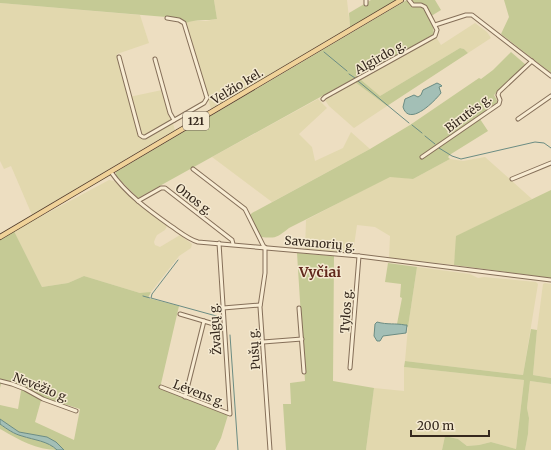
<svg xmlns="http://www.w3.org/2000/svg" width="551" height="450" font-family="Merriweather,serif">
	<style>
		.farmland { fill: #e2d8ae }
		.green { fill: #c5ca95; fill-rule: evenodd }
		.water { fill: #a3bfb6; stroke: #6b8c83 }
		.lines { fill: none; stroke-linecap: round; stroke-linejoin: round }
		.stream { stroke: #6b8c83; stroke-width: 1 }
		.street-casing { stroke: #856f59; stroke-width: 5 }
		.primary-casing { stroke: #533e2d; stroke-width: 6 }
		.street { stroke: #f8ecd3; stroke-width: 3 }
		.primary { stroke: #f0d299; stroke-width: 4.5 }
		.labels { text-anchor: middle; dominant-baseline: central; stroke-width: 3; stroke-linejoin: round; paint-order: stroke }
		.shield { fill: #f4e9d0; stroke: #6e6253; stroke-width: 1 }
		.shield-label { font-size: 11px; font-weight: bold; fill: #35281d }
		.street-label { font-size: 12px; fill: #35281d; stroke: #f4e9d0 }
		.quarter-label { font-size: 14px; font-weight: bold; fill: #61291d; stroke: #f4e9d0 }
	</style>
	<rect width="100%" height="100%" fill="#eddec1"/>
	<!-- farmland -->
	<g class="farmland">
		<path d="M 214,0 L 347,0 L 350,27 L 211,109 L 186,23 L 190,21 L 206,21 L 217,19 Z"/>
		<path d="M 0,3 L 140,15 L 149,43 L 117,54 L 129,97 L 162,90 L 175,130 L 32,215 L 11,166 L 4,169 L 0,161 Z"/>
		<path d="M 475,23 L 487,32 L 491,38 L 468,53 L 464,49 L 460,48 L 380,96 L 360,79 L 436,37 L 441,45 Z"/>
		<path d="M 355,82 L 387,106 L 354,128 L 329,106 L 325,100 L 328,96 L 334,96 L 337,92 Z"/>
		<path d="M 318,99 L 327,108 L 299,134 L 312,147 L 315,161 L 343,148 L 351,132 L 370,149 L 272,202 L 212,157 Z"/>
		<path d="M 485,157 L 532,199 L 457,236 L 454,265 L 389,258 L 390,236 L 375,227 L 357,225 L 353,253 L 305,249 L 306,220 L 390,176 L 413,179 L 450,159 L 463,161 Z"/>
		<path d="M 109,180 L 114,181 L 139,205 L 167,226 L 165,230 L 157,235 L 155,239 L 154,242 L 155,245 L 160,247 L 180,235 L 192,244 L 191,248 L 179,256 L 151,292 L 148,293 L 140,293 L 84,276 L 68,283 L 42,287 L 14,231 Z"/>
		<path d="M 417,267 L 470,274 L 478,278 L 484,277 L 536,282 L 538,284 L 523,375 L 405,361 L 408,327 Z"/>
		<path d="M 545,283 L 551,284 L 551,378 L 533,375 L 537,330 L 543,284 Z"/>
		<path d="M 404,367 L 524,380 L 516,449 L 491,442 L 479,445 L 467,446 L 458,439 L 445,436 L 442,450 L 366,450 L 374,388 L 404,391 Z"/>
		<path d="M 530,381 L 551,384 L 551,450 L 525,450 L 528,434 L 529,418 L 527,408 Z"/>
	</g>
	<!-- green -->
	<g class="green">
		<path d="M 0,0 L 214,0 L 217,19 C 207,21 195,19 186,23 L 178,18 L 0,3 Z"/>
		<path d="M 371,0 L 396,0 L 350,27 L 349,13 Z"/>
		<path d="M 407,0 L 435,0 L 441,10 L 428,18 L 433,27 L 434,34 L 138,198 L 116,176 L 116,172 Z"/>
		<path d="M 504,0 L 551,0 L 551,73 L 501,34 L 509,17 Z"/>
		<path d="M 460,48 L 464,49 L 468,53 L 387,106 L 355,82 L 360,79 L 380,96 Z"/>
		<path d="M 511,52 L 526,65 L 494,95 L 498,102 L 478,116 L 488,131 L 451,154 L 448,157 L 450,159 L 413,179 L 390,177 L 289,228 C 275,239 276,238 260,237 L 249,216 L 252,213 L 370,149 L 410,125 L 479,78 L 481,79 L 493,70 Z"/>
		<path d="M 551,190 L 551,278 L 454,265 L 456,236 Z"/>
		<path d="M 14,231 L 42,287 L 68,283 L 84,276 L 140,293 L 151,292 L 148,298 L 179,306 L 160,388 L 228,415 L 221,438 L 215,450 L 64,450 L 56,442 L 47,437 L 19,432 L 0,419 L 0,405 L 18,409 L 22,385 L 2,380 L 0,388 L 0,240 ZM 42,397 L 80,409 L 74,440 L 35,422 Z"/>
		<path d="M 297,253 L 334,256 L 333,381 L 374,388 L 366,450 L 286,450 L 283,404 L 291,404 L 290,383 L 305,381 Z"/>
		<path d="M 388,263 L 417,267 L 408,327 L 397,324 L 402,298 L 400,297 L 401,284 L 385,282 Z"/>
		<path d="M 531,329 L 537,330 L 533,375 L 551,378 L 551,384 L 530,381 L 527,408 L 529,418 L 528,434 L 525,450 L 442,450 L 445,436 L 458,439 L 467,446 L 479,445 L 491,442 L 516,449 L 524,380 L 404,367 L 405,361 L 523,375 Z"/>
		<path d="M 0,424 C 7,429 14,434 22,436 C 34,440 48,441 57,450 C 37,450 19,440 2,430 L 0,429 Z"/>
	</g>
	<!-- water -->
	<g class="water">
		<path d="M 437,83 L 441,85 L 442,86 L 439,87 L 441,93 C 434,102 409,127 403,107 L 405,99 L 414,95 L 418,97 L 421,95 L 423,90 Z"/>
		<path d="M 377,322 C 388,325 395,323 405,325 L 407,325 L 406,333 L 383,336 L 380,341 L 377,341 L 374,336 L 375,324 Z"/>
		<path d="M 0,419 L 19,432 L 47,437 L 56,442 L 64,450 L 57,450 C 48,441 34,440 22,436 C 14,434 7,429 0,424 Z"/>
	</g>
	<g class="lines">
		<!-- stream -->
		<g class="stream">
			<path d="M 324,52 L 347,71"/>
			<path d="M 349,74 L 355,78"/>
			<path d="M 358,81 L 409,123"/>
			<path d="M 412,125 L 422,133"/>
			<path d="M 425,136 L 435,144"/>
			<path d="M 439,148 L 452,156 L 461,159 L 535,142 L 544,143 L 551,148"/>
			<path d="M 178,260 L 152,294 L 151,298 L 220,317"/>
			<path d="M 143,296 L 150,298"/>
			<path d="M 230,335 L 238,450"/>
		</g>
		<defs>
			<g id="street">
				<path d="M 366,0 L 366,4"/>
				<path d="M 435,25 L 466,15 L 472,15 L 551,76"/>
				<path d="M 119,57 L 140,135 L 143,137 L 145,137 L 204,103 L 207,98 L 184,23 L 179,20 L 167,18"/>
				<path d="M 155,59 L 170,113 L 174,120"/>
				<path d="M 323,99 L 325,97 L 435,36 L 437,30 L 425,7 L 421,5 L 413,5 L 409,0"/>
				<path d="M 185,114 L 190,125"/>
				<path d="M 518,119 L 551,96"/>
				<path d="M 422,157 L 499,104 L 500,100 L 498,95 L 499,92 L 532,61"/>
				<path d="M 193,169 L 245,209 L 264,247"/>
				<path d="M 111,172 C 126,194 150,211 171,226 C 180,232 188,239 198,242 L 359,256 L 551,280"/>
				<path d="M 512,179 L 551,163"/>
				<path d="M 138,201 L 161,188 L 165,188 L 232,240 L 233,244"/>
				<path d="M 265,247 L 265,273 L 260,307 L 270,450"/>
				<path d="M 223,308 L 260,305"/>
				<path d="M 299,308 L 304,372"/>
				<path d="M 180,314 L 224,327"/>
				<path d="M 263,342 L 302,339"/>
				<path d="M 350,368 L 359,256"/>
				<path d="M 0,381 L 12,384 L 25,389 L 43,399 L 76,411"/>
				<path d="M 161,387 L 230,414 L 219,243"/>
				<path d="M 185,397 L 204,321"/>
			</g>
			<path id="primary" d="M 0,237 L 401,0"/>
		</defs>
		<!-- street casing -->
		<use href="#street" class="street-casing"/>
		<!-- primary casing -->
		<use href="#primary" class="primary-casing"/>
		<!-- street -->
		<use href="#street" class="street"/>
		<!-- primary -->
		<use href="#primary" class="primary"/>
	</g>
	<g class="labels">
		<!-- shield labels -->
		<rect class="shield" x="183" y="112" width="26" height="18" rx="3"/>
		<g class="shield-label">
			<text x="196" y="121">121</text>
		</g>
		<!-- street labels -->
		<g class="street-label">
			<text transform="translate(380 57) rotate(-29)">Algirdo g.</text>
			<text transform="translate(237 86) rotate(-31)">Velžio kel.</text>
			<text transform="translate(468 113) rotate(-37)">Birutės g.</text>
			<text transform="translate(194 199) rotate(38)">Onos g.</text>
			<text transform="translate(320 243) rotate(5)">Savanorių g.</text>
			<text transform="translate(346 311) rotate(-86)">Tylos g.</text>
			<text transform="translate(215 329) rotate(-94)">Žvalgų g.</text>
			<text transform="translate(254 349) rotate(-94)">Pušų g.</text>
			<text transform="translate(41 387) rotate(22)">Nevėžio g.</text>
			<text transform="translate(199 393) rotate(21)">Lėvens g.</text>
		</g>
		<!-- quarter labels -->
		<g class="quarter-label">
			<text x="320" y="272">Vyčiai</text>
		</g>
	</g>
	<!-- scale -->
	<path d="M411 430v6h78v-6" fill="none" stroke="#35281d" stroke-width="2"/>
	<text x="417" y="430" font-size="12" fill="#35281d" stroke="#f4e9d0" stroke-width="3" paint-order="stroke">200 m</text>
</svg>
